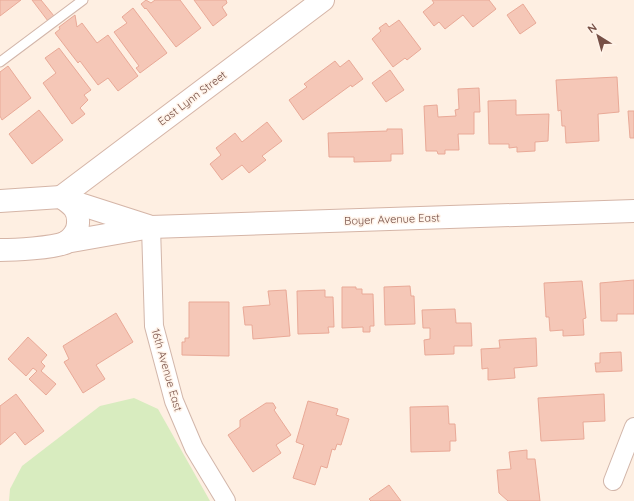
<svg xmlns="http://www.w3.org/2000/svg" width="634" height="501" font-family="Quicksand,sans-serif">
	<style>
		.green { fill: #d8ecbf }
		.building { fill: #f5c7b7; stroke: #e9a997 }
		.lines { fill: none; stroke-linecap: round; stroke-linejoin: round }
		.lane-casing { stroke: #d2b6aa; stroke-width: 11 }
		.street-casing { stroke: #d2b6aa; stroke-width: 20 }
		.secondary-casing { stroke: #d5b5a7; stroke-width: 24 }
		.lane { stroke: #fff; stroke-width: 9 }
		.street { stroke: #fff; stroke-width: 18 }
		.secondary { stroke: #fff; stroke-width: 22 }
		.labels { text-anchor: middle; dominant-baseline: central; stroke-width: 3; stroke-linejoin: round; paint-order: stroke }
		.street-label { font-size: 11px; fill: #775046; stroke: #fff3e9 }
	</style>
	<rect width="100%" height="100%" fill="#feefe2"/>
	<!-- green -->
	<path class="green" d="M 134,398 L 158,409 L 210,501 L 9,501 L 10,489 L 22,466 L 100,406 Z"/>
	<!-- building -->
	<g class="building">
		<path d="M 0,0 L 21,0 L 0,16 Z"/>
		<path d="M 32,0 L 41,0 L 54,16 L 48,21 Z"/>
		<path d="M 146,0 L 151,3 L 155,0 L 180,0 L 201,28 L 176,47 L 146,8 L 145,9 L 141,4 Z"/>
		<path d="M 194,0 L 226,0 L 227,3 L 222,7 L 227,15 L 213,26 Z"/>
		<path d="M 432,0 L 489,0 L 496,9 L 473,27 L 463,15 L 445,29 L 439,22 L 434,26 L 423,12 L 434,3 Z"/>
		<path d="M 523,4 L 536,23 L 520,34 L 507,15 Z"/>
		<path d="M 133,8 L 167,53 L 140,73 L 136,68 L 139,66 L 114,32 L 127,23 L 122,17 Z"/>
		<path d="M 75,15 L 77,27 L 82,23 L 97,43 L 108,35 L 138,76 L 118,91 L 108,78 L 98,85 L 80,61 L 78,63 L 55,33 L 60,29 L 59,27 Z"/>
		<path d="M 399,20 L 421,49 L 407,60 L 405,58 L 393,67 L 372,39 L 381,31 L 379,28 L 386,23 L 389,27 Z"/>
		<path d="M 59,48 L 91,90 L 84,95 L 88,100 L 80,108 L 85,114 L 72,124 L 43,83 L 56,73 L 45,58 Z"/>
		<path d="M 349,60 L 363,79 L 352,87 L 351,85 L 303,120 L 289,100 L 307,87 L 304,84 L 335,61 L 340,67 Z"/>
		<path d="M 8,66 L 31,98 L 2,120 L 0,116 L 0,72 Z"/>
		<path d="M 390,70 L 404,90 L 386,102 L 372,83 Z"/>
		<path d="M 617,77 L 619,112 L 598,114 L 599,141 L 566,143 L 565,126 L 562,126 L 561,110 L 558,111 L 556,80 Z"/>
		<path d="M 479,88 L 480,112 L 474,112 L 474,134 L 458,134 L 459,150 L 445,150 L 445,154 L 438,154 L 437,151 L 426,151 L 424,106 L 437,105 L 438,117 L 456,116 L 455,110 L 459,109 L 458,89 Z"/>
		<path d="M 516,100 L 516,115 L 549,114 L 548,141 L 535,142 L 535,151 L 517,152 L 517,147 L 509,148 L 509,144 L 489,144 L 488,101 Z"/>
		<path d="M 39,110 L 63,140 L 32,164 L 9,134 Z"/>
		<path d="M 628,111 L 634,111 L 634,138 L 630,138 Z"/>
		<path d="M 267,122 L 282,141 L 262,156 L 266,160 L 249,173 L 242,165 L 222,180 L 210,164 L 221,155 L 216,148 L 235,133 L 242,142 Z"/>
		<path d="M 387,129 L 402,129 L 403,154 L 391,154 L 391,161 L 354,162 L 354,157 L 329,157 L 328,133 L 387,131 Z"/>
		<path d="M 634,280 L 634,314 L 617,314 L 617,321 L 601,321 L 600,283 Z"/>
		<path d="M 582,281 L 586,318 L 583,319 L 584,335 L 563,336 L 563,330 L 550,331 L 549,317 L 546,317 L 544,283 Z"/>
		<path d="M 410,286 L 411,296 L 414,296 L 415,324 L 385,325 L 384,287 Z"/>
		<path d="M 342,287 L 356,287 L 356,289 L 362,289 L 362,294 L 373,294 L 374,326 L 370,326 L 370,332 L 363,332 L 363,327 L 342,328 Z"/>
		<path d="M 286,290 L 290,336 L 253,339 L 252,325 L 245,325 L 243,307 L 270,305 L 268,291 Z"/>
		<path d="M 325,290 L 325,297 L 333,297 L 334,327 L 328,327 L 329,333 L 298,334 L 297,291 Z"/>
		<path d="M 189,302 L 229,302 L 229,356 L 182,355 L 182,342 L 185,342 L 185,338 L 189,338 Z"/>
		<path d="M 455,309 L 456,323 L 471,323 L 472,346 L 454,346 L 454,354 L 425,355 L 424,340 L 430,339 L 430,328 L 423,328 L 422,310 Z"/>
		<path d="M 116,313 L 133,342 L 96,365 L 105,379 L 83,393 L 64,362 L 69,359 L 63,346 Z"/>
		<path d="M 28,337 L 47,355 L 41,362 L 45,366 L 41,371 L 56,384 L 46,395 L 29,379 L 37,371 L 33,368 L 26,376 L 8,359 Z"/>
		<path d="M 536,338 L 537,366 L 514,368 L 515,378 L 488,380 L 488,368 L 482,369 L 481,349 L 500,348 L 499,340 Z"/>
		<path d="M 621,352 L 622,371 L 596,372 L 595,363 L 600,363 L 600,353 Z"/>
		<path d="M 16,394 L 44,431 L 25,445 L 15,432 L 0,445 L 0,406 Z"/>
		<path d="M 604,394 L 605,421 L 583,422 L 584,439 L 541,441 L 538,398 Z"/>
		<path d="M 308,401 L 338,409 L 336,415 L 349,419 L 341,445 L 337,444 L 335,450 L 332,449 L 327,468 L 321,466 L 315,485 L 293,478 L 304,445 L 296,442 Z"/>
		<path d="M 266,403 L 273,403 L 276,408 L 274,410 L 291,435 L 276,445 L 281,453 L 253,472 L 228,435 L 240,427 L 240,420 Z"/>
		<path d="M 448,406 L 449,424 L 455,424 L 456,441 L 450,441 L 450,451 L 411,452 L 410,407 Z"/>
		<path d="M 527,450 L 527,459 L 535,459 L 540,501 L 508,501 L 499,493 L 497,470 L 511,469 L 509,452 Z"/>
		<path d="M 389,485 L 401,501 L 371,501 L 369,499 Z"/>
	</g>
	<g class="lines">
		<defs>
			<path id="lane" d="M 0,62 L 83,0"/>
			<g id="street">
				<path d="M 151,227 L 154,326 L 174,401 L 194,448 L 226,501"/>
				<path d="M 613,481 L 634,427"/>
			</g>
			<g id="secondary">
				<path d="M 61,197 L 323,0"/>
				<path d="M 64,199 L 148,226"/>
				<path d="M 0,201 L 61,197 C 71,204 79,209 78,223 C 78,231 72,239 65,243 C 52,248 15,250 0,250"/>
				<path d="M 66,242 L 151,227 L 634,211"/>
			</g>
		</defs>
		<!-- lane casing -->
		<use href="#lane" class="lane-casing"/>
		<!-- street casing -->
		<use href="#street" class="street-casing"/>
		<!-- secondary casing -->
		<use href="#secondary" class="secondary-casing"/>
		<!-- lane -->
		<use href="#lane" class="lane"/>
		<!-- street -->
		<use href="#street" class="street"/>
		<!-- secondary -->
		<use href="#secondary" class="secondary"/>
	</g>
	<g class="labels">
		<!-- street labels -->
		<g class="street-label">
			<text transform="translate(192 98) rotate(-37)">East Lynn Street</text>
			<text transform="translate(392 219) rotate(-2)">Boyer Avenue East</text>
			<text transform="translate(167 370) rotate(74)">16th Avenue East</text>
		</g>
	</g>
	<!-- north arrow -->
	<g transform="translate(598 36) rotate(323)" stroke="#fff3e9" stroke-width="3" paint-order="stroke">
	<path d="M0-3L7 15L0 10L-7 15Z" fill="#775046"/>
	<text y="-6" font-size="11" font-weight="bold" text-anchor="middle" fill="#775046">N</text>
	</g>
</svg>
